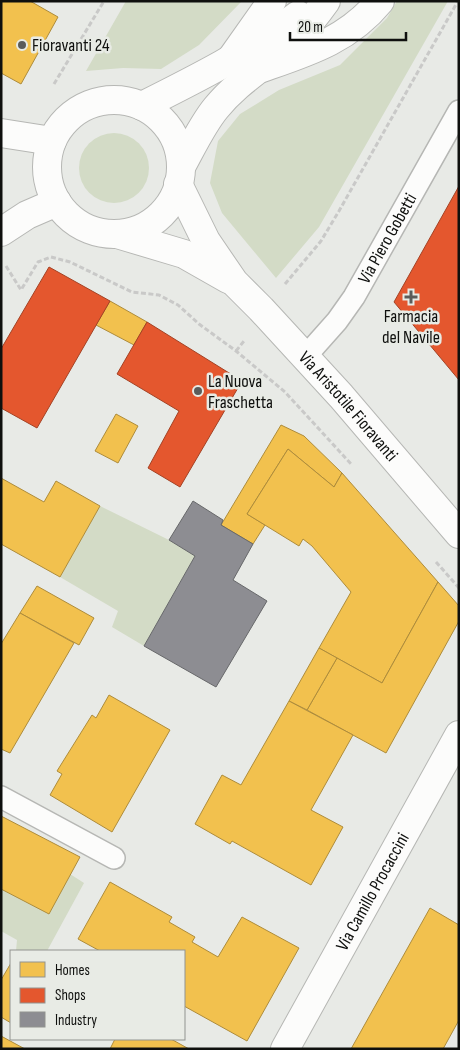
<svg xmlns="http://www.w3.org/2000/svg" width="460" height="1050" font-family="'Sofia Sans Condensed',sans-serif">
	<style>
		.green { fill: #d3dbc6 }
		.homes { fill: #f2c14e; stroke: #ae8c3b }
		.shops { fill: #e4572e; stroke: #a44224 }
		.industry { fill: #8d8d92; stroke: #67686a }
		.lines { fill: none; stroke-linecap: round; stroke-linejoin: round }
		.lane-casing { stroke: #b6b7b4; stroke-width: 24 }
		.street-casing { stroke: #b6b7b4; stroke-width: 30 }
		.secondary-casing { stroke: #b6b7b4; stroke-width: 30 }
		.path { stroke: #c9c9c8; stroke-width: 3; stroke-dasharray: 5 2.5; stroke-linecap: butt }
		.lane { stroke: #fcfcfb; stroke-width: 21 }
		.street { stroke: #fcfcfb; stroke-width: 28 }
		.secondary { stroke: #fcfcfb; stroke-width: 28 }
		.poi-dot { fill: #5b5c5a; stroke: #e8ebe5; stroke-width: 2 }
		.labels { text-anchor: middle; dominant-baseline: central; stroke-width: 5; stroke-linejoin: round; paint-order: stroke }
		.poi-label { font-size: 18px; fill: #0f100e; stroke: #e8ebe5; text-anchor: start }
		.street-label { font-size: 18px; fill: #0f100e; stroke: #e8ebe5 }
	</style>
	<rect width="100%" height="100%" fill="#e8eae6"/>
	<!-- green -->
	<g class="green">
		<path d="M 126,1 L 242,1 L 199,45 L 161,69 L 123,68 L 86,71 Z"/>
		<path d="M 397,1 L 448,1 L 319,227 L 276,278 L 222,213 L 210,183 L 218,141 L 240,114 L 279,90 L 340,65 L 387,18 Z"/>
		<circle cx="114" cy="168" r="35"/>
		<path d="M 100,506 L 169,540 L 195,556 L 144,646 L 112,627 L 118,611 L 60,577 Z"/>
		<path d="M 70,874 L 84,883 L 47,951 L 16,951 L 17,940 L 1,931 L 1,889 Z"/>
	</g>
	<!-- homes -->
	<g class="homes">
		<path d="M 1,1 L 30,1 L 58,17 L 21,84 L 1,73 Z"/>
		<path d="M 110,301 L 147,322 L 134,345 L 96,325 Z"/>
		<path d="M 116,414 L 138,426 L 118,463 L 95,451 Z"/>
		<path d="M 281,425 L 304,436 L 342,473 L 334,487 L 288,449 L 247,514 L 265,525 L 253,544 L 221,525 Z"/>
		<path d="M 288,449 L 334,487 L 342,473 L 438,582 L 382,683 L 319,648 L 351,592 L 312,546 L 303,539 L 299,546 L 247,514 Z"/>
		<path d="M 1,478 L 44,502 L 56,481 L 100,506 L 60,577 L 1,544 Z"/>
		<path d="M 438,582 L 459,606 L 459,621 L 386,753 L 307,710 L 337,658 L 382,683 Z"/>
		<path d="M 37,586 L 94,618 L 79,645 L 20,613 Z"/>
		<path d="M 20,613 L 74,643 L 10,753 L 1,749 L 1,644 Z"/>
		<path d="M 319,648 L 337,658 L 307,710 L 289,701 Z"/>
		<path d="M 109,695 L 170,730 L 112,832 L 50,795 L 62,774 L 57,771 L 92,715 L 96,718 Z"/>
		<path d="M 289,701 L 353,735 L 311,810 L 343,827 L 311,885 L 232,841 L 230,844 L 195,824 L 222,775 L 241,785 Z"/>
		<path d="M 1,816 L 80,857 L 49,914 L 1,889 Z"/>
		<path d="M 110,882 L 172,917 L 169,922 L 195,937 L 192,942 L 218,957 L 242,917 L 299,948 L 247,1041 L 184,1006 L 184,951 L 100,951 L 78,939 Z"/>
		<path d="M 430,908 L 459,925 L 459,1020 L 443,1049 L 351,1049 Z"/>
		<path d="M 11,963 L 11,1023 L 1,1017 L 1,980 Z"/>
		<path d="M 1,1036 L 25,1049 L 1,1049 Z"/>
		<path d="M 115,1039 L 171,1039 L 189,1049 L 110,1049 Z"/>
	</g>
	<!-- shops -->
	<g class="shops">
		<path d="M 459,186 L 459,380 L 394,302 Z"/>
		<path d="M 49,267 L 110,301 L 37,428 L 1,408 L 1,349 Z"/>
		<path d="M 147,322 L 242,381 L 180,487 L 148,468 L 179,411 L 117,374 Z"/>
	</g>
	<!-- industry -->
	<path class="industry" d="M 193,501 L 223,520 L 221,525 L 253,544 L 233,580 L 267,601 L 216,687 L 144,646 L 195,556 L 169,540 Z"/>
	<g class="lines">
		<defs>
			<g id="lane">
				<path id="s1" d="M 305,357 L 337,321 L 354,297 L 459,111"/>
				<path d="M 1,797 L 114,858"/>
			</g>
			<g id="street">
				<path d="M 231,59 L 272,1"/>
				<path d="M 262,68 C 308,52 348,40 380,1"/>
				<path id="s2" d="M 285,1049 L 459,735"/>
			</g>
			<g id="secondary">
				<circle cx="114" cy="167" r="67"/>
				<path d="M 142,106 C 196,79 250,52 298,15"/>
				<path d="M 1,133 L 52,141"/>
				<path d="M 181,167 C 192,147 202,125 216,108 C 233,87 254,73 274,57 C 294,42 311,22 326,1"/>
				<path id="s3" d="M 178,184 L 206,241 L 234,282 L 261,309 L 341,396 L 459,534"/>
				<path d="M 1,232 L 27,215 L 57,202"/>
				<path d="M 117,234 L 184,254 L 228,279"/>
			</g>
		</defs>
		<!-- lane casing -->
		<use href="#lane" class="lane-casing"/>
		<!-- street casing -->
		<use href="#street" class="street-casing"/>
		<!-- secondary casing -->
		<use href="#secondary" class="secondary-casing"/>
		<!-- path -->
		<g class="path">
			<path d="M 54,84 L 104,1"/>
			<path d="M 6,266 L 21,290 L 38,262 L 51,257 L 70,262 L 132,292 L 159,295 L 178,305 L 199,324 L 236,351 L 285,392 L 352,465"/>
			<path d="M 285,284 L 321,241 L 339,211 L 458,1"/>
			<path d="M 236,351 L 244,341"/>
			<path d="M 436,562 L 459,588"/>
		</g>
		<!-- lane -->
		<use href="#lane" class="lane"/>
		<!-- street -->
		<use href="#street" class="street"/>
		<!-- secondary -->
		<use href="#secondary" class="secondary"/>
	</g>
	<!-- markers -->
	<g class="poi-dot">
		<circle cx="22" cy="45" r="5"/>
		<path d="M408.5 289.5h5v5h5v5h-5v5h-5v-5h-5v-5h5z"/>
		<circle cx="198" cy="391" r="5"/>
	</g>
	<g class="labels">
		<!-- poi labels -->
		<g class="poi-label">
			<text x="32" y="45">Fioravanti 24</text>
			<text x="411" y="316" text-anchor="middle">Farmacia<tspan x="411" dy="21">del Navile</tspan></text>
			<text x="208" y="381">La Nuova<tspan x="208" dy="21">Fraschetta</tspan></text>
		</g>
		<!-- street labels -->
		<g class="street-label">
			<text stroke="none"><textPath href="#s1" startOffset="145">Via Piero Gobetti</textPath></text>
			<text stroke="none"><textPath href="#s3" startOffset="282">Via Aristotile Fioravanti</textPath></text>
			<text stroke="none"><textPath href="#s2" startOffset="180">Via Camillo Procaccini</textPath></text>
		</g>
	</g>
	<!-- border -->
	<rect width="460" height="1050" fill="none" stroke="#0f100e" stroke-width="5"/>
	<!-- legend -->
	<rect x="10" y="950" width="175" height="90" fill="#e8ebe5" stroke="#91938f"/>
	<rect x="20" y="962" width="25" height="15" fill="#f2c14e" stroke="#91938f"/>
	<text x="55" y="975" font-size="15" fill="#0f100e">Homes</text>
	<rect x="20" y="988" width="25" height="15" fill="#e4572e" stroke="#91938f"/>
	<text x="55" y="1000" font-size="15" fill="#0f100e">Shops</text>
	<rect x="20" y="1012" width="25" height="15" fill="#8d8d92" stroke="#91938f"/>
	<text x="55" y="1025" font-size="15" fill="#0f100e">Industry</text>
	<!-- scale -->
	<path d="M290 32v8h116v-8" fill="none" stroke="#0f100e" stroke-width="2.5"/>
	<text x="298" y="32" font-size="15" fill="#0f100e" stroke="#e8ebe5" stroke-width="4" paint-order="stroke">20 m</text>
</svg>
